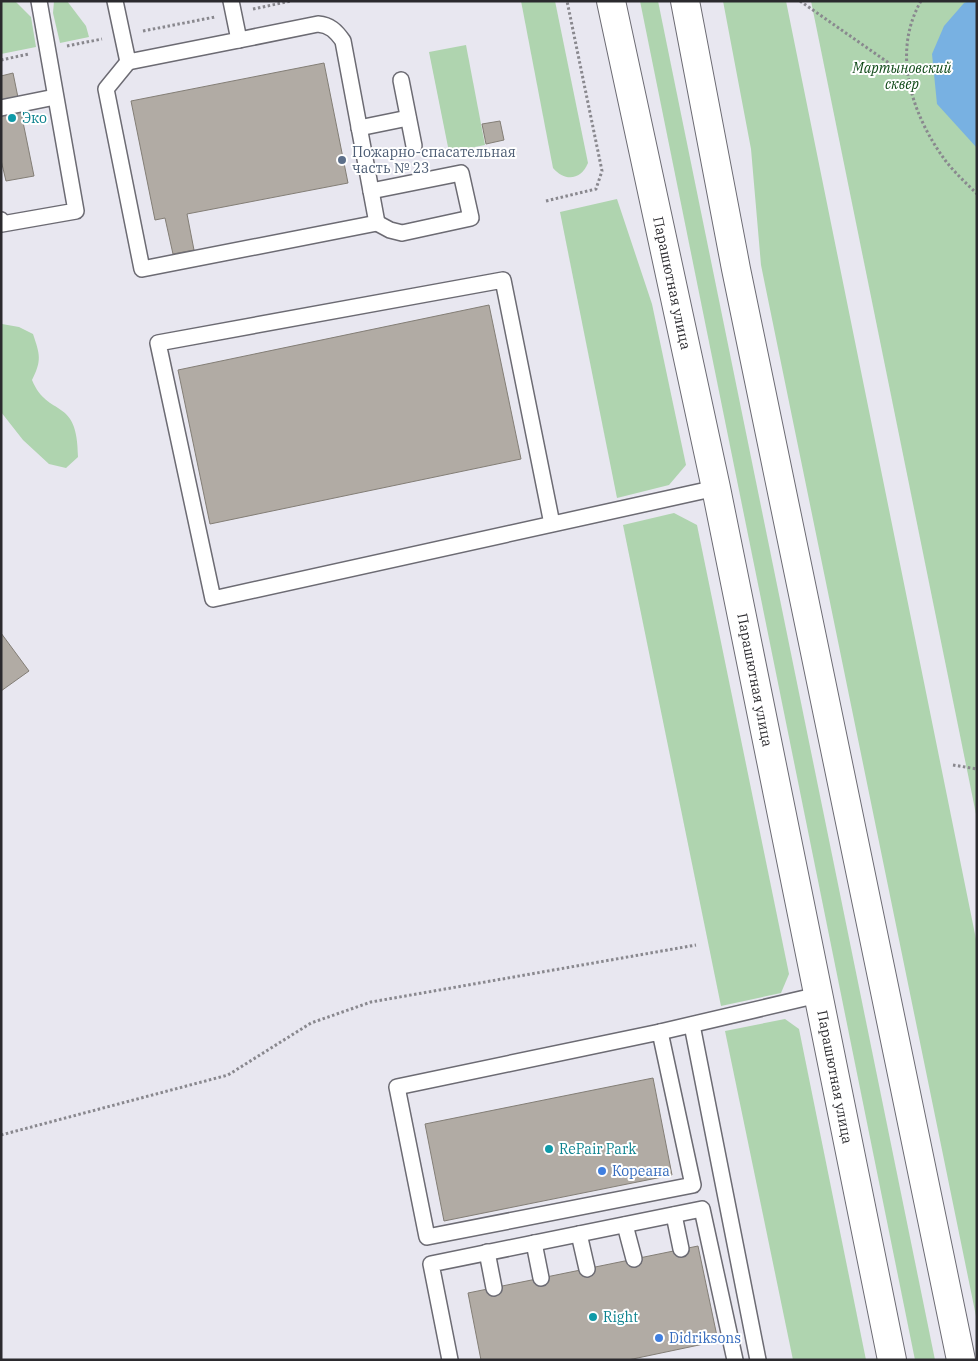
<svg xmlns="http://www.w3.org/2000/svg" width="978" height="1361" font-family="'IBM Plex Serif',serif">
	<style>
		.green { fill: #afd4af }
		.water { fill: #78b1e2 }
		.building { fill: #b1aba4; stroke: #837e76 }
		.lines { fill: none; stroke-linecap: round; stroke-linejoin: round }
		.service-casing { stroke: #6c6b73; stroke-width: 18 }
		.primary-casing { stroke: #6c6b73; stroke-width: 30 }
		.path { stroke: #89888e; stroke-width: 3; stroke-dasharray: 2.5 2.5; stroke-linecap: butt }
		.service { stroke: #fff; stroke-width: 15 }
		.primary { stroke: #fff; stroke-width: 28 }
		.culture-dot { fill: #0f9aa8; stroke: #fff; stroke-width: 2 }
		.service-dot { fill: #5c6f8a; stroke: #fff; stroke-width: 2 }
		.shop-dot { fill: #3f7fe0; stroke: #fff; stroke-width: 2 }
		.labels { text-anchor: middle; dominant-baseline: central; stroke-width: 4; stroke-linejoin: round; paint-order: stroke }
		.park-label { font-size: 14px; font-style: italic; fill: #0f4917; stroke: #fff }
		.culture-label { font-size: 14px; fill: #0d838f; stroke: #fff; text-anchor: start }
		.service-label { font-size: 14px; fill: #4e5e75; stroke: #fff; text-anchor: start }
		.street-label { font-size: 14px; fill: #2b2a2e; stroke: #fff }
		.shop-label { font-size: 14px; fill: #366cbe; stroke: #fff; text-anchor: start }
	</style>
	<rect width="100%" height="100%" fill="#e8e7f0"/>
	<!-- green -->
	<g class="green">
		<path d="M 15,1 L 31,17 L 36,47 L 1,54 L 1,2 Z"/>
		<path d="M 54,1 L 67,1 L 86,26 L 89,37 L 60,43 L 53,13 Z"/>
		<path d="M 521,1 L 555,1 L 588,163 C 581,180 565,182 553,168 Z"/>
		<path d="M 640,1 L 658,1 L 935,1360 L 915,1360 Z"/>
		<path d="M 723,1 L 786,1 L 977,944 L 977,1321 L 761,265 L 751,149 Z"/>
		<path d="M 811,1 L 977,1 L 977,819 Z"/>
		<path d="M 466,45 L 485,145 L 449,152 L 429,52 Z"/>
		<path d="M 617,199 L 652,304 L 686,465 L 669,485 L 617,498 L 560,212 Z"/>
		<path d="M 2,324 L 19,327 L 33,334 C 40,355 42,360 32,380 C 48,419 78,395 78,457 L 66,468 L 49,464 L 23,440 L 1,412 Z"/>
		<path d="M 674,513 L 697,525 L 789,974 L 781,993 L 721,1006 L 623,525 Z"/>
		<path d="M 785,1019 L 799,1029 L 866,1360 L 793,1360 L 725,1031 Z"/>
	</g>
	<!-- water -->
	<path class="water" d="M 970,1 L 977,1 L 977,148 L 937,104 L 932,54 L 944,26 L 964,3 Z"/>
	<!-- building -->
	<g class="building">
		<path d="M 324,63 L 348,183 L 187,214 L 194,250 L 173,254 L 165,218 L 155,220 L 131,101 Z"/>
		<path d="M 13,73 L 34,176 L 6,181 L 1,160 L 1,76 Z"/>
		<path d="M 500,121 L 504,140 L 486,144 L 482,124 Z"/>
		<path d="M 489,305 L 521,459 L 210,524 L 178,370 Z"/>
		<path d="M 1,633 L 29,671 L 1,691 Z"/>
		<path d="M 653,1078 L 672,1175 L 444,1221 L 425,1124 Z"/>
		<path d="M 698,1246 L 718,1341 L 628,1360 L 481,1360 L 468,1293 Z"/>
	</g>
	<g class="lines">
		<defs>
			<g id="service">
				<path d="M 115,1 L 128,62 L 239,40 L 231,1"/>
				<path d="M 128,62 L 106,89 L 142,269 L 377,223 L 343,41 C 336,31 330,25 318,24 L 239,40"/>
				<path d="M 401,80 L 414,146"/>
				<path d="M 1,108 L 55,97"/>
				<path d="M 359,128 L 408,118"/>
				<path d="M 371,191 L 461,173 L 471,218 L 402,233 L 390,230 L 377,223"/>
				<path d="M 1,220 L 2,224 L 76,211 L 39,1"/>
				<path d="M 552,524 L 503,280 L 158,343 L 213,599 L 716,488"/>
				<path d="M 692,1025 L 758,1360"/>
				<path d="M 660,1032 L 693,1185 L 427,1237 L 397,1087 Z"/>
				<path d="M 660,1032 L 818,995"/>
				<path d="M 674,1215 L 681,1249"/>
				<path d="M 625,1225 L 634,1259"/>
				<path d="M 579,1234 L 587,1269"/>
				<path d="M 534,1243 L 541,1278"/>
				<path d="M 487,1252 L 494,1288"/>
				<path d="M 450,1360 L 431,1264 L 702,1209 L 735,1360"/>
			</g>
			<g id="primary">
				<path d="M 611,1 L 716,488 L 892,1360"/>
				<path d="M 685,1 L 736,269 L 961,1360"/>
			</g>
		</defs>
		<!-- service casing -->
		<use href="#service" class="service-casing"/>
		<!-- primary casing -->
		<use href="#primary" class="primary-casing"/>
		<!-- path -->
		<g class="path">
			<path d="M 800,1 L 906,75"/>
			<path d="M 921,1 C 891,53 912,115 945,160 C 954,172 966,183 977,194"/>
			<path d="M 253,9 L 291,1"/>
			<path d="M 143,31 L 215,17"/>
			<path d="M 67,46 L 102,39"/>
			<path d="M 1,60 L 29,54"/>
			<path d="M 546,201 L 596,189 L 602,171 L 567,1"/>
			<path d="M 953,765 L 977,769"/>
			<path d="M 1,1135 L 228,1075 L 311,1023 L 371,1002 L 696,945"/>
		</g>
		<!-- service -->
		<use href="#service" class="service"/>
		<!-- primary -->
		<use href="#primary" class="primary"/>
	</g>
	<!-- markers -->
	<g class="culture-dot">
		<circle cx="12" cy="118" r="5"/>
		<circle cx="549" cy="1149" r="5"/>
		<circle cx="593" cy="1317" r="5"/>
	</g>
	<circle class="service-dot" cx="342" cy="160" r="5"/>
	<g class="shop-dot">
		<circle cx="602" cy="1171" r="5"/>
		<circle cx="659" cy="1338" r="5"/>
	</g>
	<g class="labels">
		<!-- park labels -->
		<g class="park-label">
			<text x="902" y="68">Мартыновский<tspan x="902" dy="16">сквер</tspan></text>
		</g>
		<!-- culture labels -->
		<g class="culture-label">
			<text x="22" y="118">Эко</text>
			<text x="559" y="1149">RePair Park</text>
			<text x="603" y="1317">Right</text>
		</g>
		<!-- service labels -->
		<g class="service-label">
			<text x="352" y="152">Пожарно-спасательная<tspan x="352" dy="16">часть № 23</tspan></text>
		</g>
		<!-- street labels -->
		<g class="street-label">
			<text transform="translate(672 283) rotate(78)">Парашютная улица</text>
			<text transform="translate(755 680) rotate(79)">Парашютная улица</text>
			<text transform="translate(835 1077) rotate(79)">Парашютная улица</text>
		</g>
		<!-- shop labels -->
		<g class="shop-label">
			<text x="612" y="1171">Кореана</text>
			<text x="669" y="1338">Didriksons</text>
		</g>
	</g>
	<!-- border -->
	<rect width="978" height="1361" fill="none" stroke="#2b2a2e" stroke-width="5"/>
</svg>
